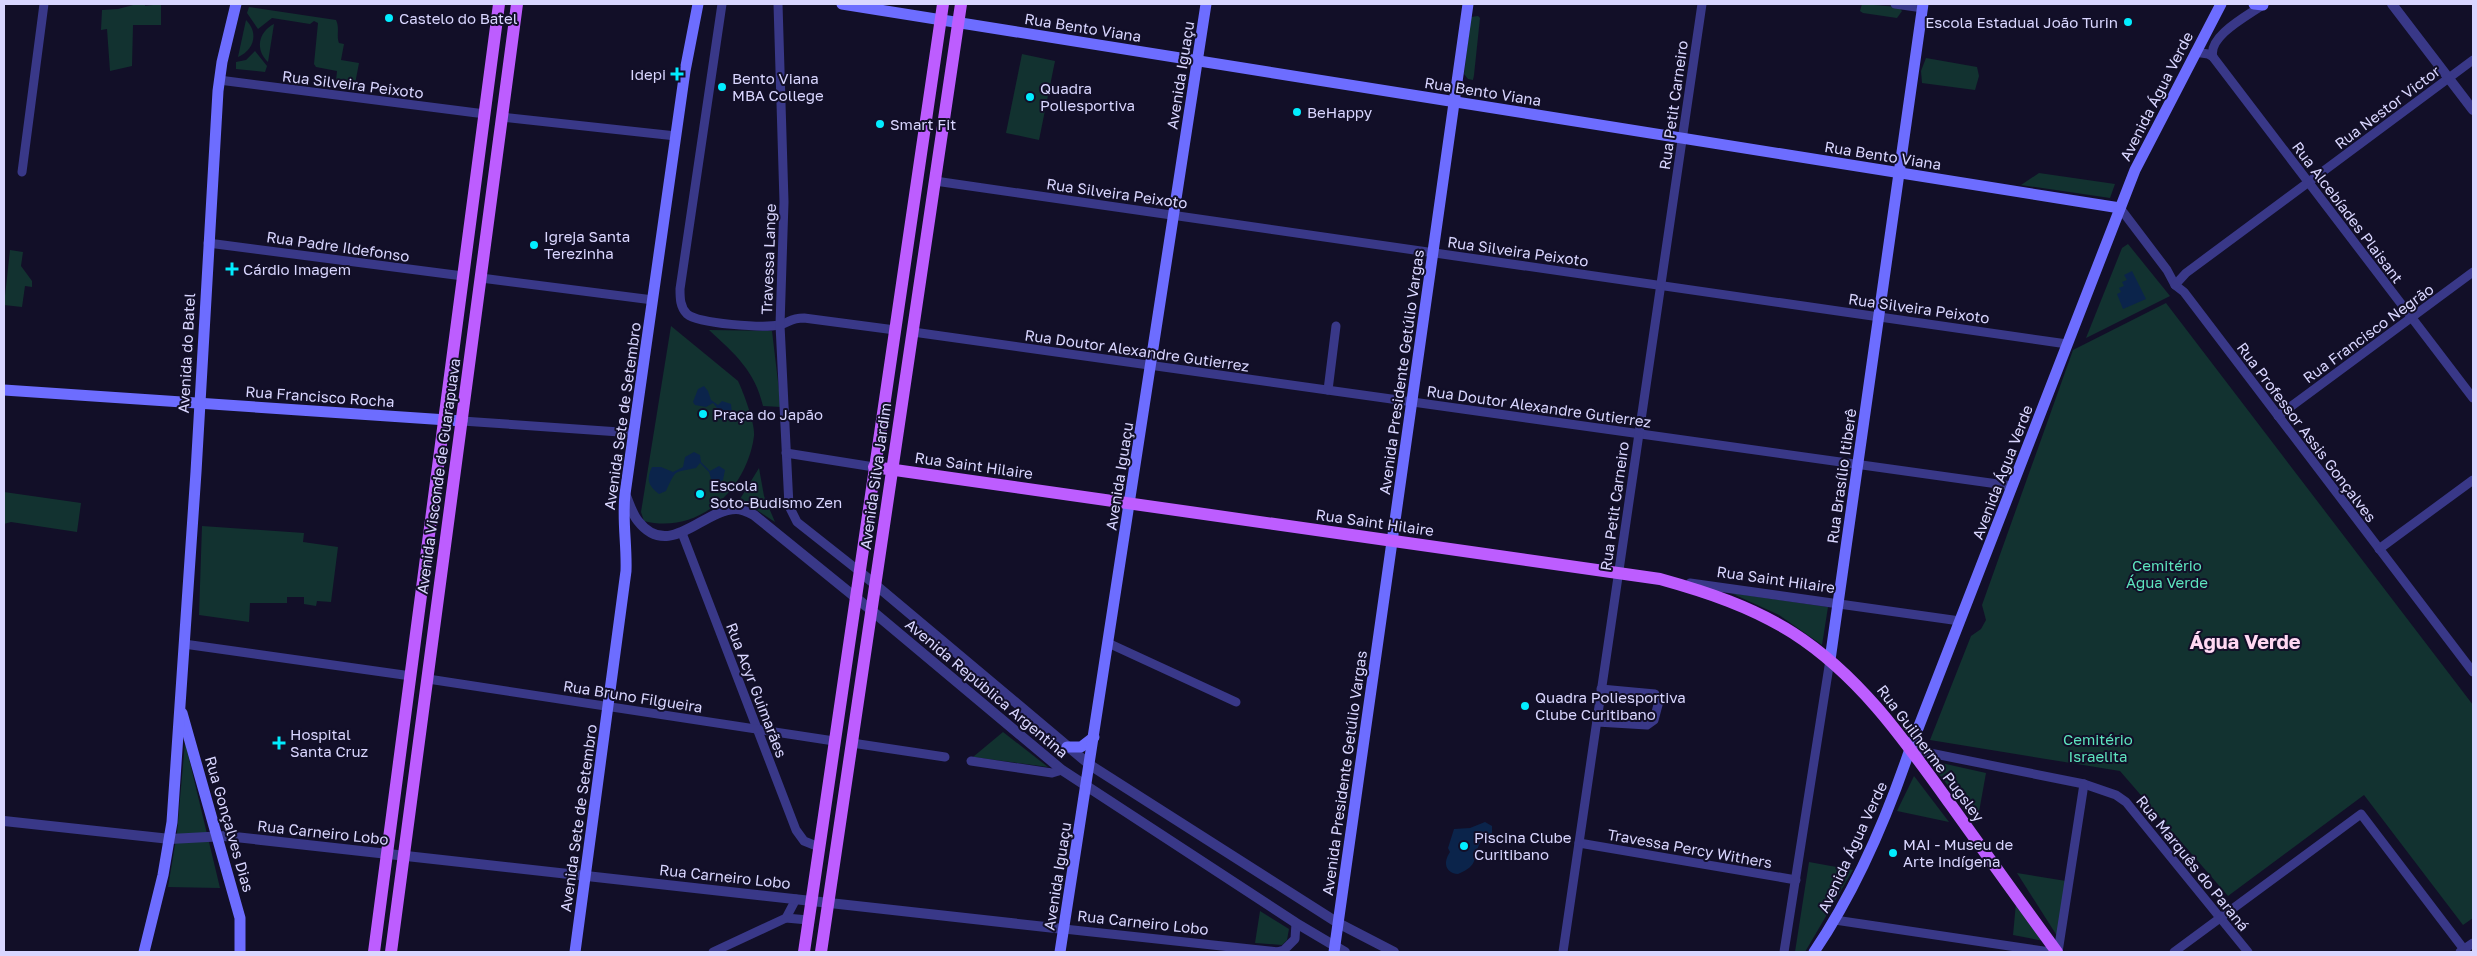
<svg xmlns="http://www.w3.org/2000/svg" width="2477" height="956" font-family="'Golos Text',sans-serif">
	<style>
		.green { fill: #123230 }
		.water { fill: #0b244b }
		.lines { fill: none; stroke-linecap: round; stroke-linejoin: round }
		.minor { stroke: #393888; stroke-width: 9 }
		.tertiary { stroke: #393888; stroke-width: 10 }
		.secondary { stroke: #6d6dff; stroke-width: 11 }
		.primary { stroke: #bd5dff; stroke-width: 12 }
		.poi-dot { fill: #02edff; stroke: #120f28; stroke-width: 2 }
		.labels { text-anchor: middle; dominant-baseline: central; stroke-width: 4; stroke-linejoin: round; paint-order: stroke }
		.poi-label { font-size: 15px; fill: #d9d6ff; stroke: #120f28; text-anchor: start }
		.street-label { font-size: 15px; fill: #d9d6ff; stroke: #120f28 }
		.park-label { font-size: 15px; fill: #5de4be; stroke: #120f28 }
		.district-label { font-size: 20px; font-weight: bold; fill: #ffd8f2; stroke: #120f28 }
	</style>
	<rect width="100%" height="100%" fill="#120f28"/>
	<!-- green -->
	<g class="green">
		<path d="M 137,4 L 145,4 L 145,6 L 161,4 L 161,25 L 133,25 L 132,66 L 110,71 L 107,29 L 101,30 L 102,10 L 118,9 Z"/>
		<path d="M 1862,4 L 1898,7 L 1902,11 L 1897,18 L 1863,13 L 1860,11 Z"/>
		<path d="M 249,7 L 336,20 C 340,28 336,36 339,43 L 344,44 L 341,60 L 359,63 L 355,84 L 336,81 L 337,71 L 316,67 L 314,64 L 318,23 L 314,21 L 310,24 L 272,18 L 258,29 L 247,13 Z"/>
		<path d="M 1478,16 L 1480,18 L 1474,75 L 1473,80 L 1468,79 L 1464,74 L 1471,17 Z"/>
		<path d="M 246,20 C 259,33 254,50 238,57 Z"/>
		<path d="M 274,24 L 268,62 C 255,50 258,32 274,24 Z"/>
		<path d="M 255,51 L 267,66 L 265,72 L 236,69 L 236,62 L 246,60 Z"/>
		<path d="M 1022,54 L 1055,61 L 1039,140 L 1006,133 Z"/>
		<path d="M 1926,58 L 1977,67 L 1979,76 L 1975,90 L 1922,83 L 1921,71 Z"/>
		<path d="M 2039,173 L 2115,184 L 2110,198 L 2021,185 Z"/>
		<path d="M 2128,244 L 2170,296 L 2086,338 L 2122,248 Z"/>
		<path d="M 10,250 L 23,252 L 21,266 L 32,281 L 32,287 L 25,286 L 22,307 L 4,305 Z"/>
		<path d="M 2166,303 L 2473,705 L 2473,918 L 2463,925 L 2364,795 L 2228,896 L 2120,771 L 1930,740 L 1971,636 L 1981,629 L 1986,620 L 1982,605 L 2073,350 Z"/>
		<path d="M 671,326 L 738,381 C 744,394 755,423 754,436 C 747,489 699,535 644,521 L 641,512 Z"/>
		<path d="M 709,330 L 772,331 L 781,407 L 763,406 C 755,371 735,354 709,330 Z"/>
		<path d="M 759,468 L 764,496 L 775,522 L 740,499 Z"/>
		<path d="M 4,492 L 81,503 L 77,532 L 11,522 L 4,524 Z"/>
		<path d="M 202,526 L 304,533 L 303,542 L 338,547 L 331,602 L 317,601 L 316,606 L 304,604 L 304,597 L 287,597 L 287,603 L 250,603 L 249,622 L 199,615 Z"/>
		<path d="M 1731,593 L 1828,607 L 1822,645 L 1779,615 Z"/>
		<path d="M 1003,732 L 1048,767 L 973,757 Z"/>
		<path d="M 185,742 L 220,888 L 168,887 L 177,833 Z"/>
		<path d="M 1928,760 L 1986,773 L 1977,823 Z"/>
		<path d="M 1914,776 L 1949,822 L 1897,811 Z"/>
		<path d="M 1809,862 L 1853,870 L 1805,952 L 1795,952 Z"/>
		<path d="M 2017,873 L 2066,881 L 2059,939 Z"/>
		<path d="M 2016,903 L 2044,941 L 2013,935 Z"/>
		<path d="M 1260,911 L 1289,929 L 1287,940 L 1282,945 L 1255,943 Z"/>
	</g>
	<!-- water -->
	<g class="water">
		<path d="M 2132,271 L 2146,299 L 2123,309 L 2117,294 L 2121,292 L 2119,288 L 2124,286 L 2122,282 L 2127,280 L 2124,275 Z"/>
		<path d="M 704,386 L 708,391 L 711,400 L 718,405 L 722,401 L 731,404 L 732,413 L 725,421 L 718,418 L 717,408 L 713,403 L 706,407 L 695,405 L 693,402 L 698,389 Z"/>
		<path d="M 694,452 L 700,455 L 701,462 L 710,471 L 719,466 L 725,470 L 723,480 L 717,483 L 712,482 L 709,472 L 700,463 L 696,468 C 673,473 677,468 666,491 L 659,494 C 648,486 646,479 652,467 L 661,467 L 673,472 L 683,467 L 685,457 Z"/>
		<path d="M 1485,822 L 1492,826 L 1492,833 C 1489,838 1483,838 1480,843 C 1472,858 1480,865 1458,874 C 1445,873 1443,862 1450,852 L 1448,848 L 1454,829 L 1470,828 Z"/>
	</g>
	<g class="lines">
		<!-- minor -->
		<g class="minor">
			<path d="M 722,4 L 680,289 C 680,298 680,307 687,314 C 699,324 763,328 779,325 C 790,323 789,318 804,318 L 895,330"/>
			<path d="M 778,4 L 784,202 L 780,325 L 789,506 L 797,522 L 859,571"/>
			<path d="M 1895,4 L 1923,8"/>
			<path d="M 2195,52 L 2208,54 L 2213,57 L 2473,398"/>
			<path d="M 2213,57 C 2207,36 2249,15 2264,4"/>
			<path d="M 219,80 L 485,114"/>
			<path d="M 502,117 L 676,136"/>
			<path d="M 22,172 L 44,4"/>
			<path d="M 935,181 L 2067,344"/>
			<path d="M 2120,208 L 2167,270 L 2175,285 L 2184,292 L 2473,672"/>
			<path d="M 208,243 L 463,276"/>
			<path d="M 481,278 L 653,300"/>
			<path d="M 2175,285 L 2186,273 L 2473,60"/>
			<path d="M 913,332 L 2012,486"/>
			<path d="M 1328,390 L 1336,326"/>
			<path d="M 2278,416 L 2473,272"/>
			<path d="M 462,421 L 634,433"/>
			<path d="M 786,453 L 874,467"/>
			<path d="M 682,533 L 796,830 L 804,841 L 819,847"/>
			<path d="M 2379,549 L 2473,480"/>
			<path d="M 1690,583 L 1960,621"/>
			<path d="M 1108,643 L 1236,702"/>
			<path d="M 184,644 L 411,676"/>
			<path d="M 428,679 L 834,741"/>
			<path d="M 1597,722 L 1647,725 L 1654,720 L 1659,701 L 1655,694 L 1601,689"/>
			<path d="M 852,743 L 945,757"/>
			<path d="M 1910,749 L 2084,784 L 2116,795 L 2126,802 L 2248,952"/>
			<path d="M 971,761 L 1052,773 L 1062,770"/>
			<path d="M 1579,843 L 1796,880"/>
			<path d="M 786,918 L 808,920"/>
			<path d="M 1835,920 L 2050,952"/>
			<path d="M 1064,929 L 1278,952"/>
			<path d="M 713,952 L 786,918 L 796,899"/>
			<path d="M 1277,952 L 1284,950 L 1295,939 L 1296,923"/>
			<path d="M 1563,952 L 1702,4"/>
			<path d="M 1784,952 L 1830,660"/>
			<path d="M 2058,952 L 2084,784"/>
			<path d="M 2174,952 L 2361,814 L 2466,952"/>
			<path d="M 2460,952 L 2473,943"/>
		</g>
		<!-- tertiary -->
		<g class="tertiary">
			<path d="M 2392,4 L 2473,110"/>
			<path d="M 625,494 C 629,502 632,514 638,521 C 669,561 703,509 736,509 C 742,509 748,512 754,515 L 871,610 L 1062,770 L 1296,923 L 1345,952"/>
			<path d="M 859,571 L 1090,765 L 1338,923 L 1394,952"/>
			<path d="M 4,821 L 170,839 L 226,836 L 1064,929"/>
		</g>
		<!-- secondary -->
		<g class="secondary">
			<path d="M 842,4 L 2120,208"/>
			<path d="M 2254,4 L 2263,5"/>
			<path d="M 4,390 L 462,421"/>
			<path d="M 1830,660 L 1923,4"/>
			<path d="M 182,713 L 240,918 L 240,952"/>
			<path d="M 1067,747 L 1081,747 L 1094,737"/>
			<path d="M 144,952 L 163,875 L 172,822 L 196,472 L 218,91 L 222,62 L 236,4"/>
			<path d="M 575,952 L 626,571 C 627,545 622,520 625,494 L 685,71 L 698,4"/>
			<path d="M 1060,952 L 1206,4"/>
			<path d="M 1334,952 L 1468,4"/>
			<path d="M 1814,952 C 1856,890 1886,820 1910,749 L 2135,170 L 2221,4"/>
		</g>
		<!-- primary -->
		<g class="primary">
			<path d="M 874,467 L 1660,579 C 1707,592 1752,607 1793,633 C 1860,676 1905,741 1951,805 C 1986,854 2021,903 2057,952"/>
			<path d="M 374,952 L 499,4"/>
			<path d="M 391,952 L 517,4"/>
			<path d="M 804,952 L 943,4"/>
			<path d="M 821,952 L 961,4"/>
		</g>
	</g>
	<!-- markers -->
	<g class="poi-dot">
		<circle cx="389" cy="18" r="5"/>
		<circle cx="2128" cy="22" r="5"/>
		<path d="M674.5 66.5h5v5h5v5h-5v5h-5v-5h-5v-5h5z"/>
		<circle cx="722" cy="87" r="5"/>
		<circle cx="1030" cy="97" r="5"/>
		<circle cx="1297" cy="112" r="5"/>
		<circle cx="880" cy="124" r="5"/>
		<circle cx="534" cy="245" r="5"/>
		<path d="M229.5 261.5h5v5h5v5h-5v5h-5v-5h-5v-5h5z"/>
		<circle cx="703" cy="414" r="5"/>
		<circle cx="700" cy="494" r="5"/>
		<circle cx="1525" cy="706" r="5"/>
		<path d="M276.5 735.5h5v5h5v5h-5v5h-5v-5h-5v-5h5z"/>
		<circle cx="1464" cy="846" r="5"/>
		<circle cx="1893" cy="853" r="5"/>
	</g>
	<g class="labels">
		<!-- poi labels -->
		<g class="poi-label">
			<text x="399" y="18">Castelo do Batel</text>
			<text x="2118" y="22" text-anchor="end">Escola Estadual João Turin</text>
			<text x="666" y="74" text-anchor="end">Idepi</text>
			<text x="732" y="78">Bento Viana<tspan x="732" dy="17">MBA College</tspan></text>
			<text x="1040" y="88">Quadra<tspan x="1040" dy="17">Poliesportiva</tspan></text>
			<text x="1307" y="112">BeHappy</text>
			<text x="890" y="124">Smart Fit</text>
			<text x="544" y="236">Igreja Santa<tspan x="544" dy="17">Terezinha</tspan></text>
			<text x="243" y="269">Cárdio Imagem</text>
			<text x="713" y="414">Praça do Japão</text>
			<text x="710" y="485">Escola<tspan x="710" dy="17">Soto-Budismo Zen</tspan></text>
			<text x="1535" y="697">Quadra Poliesportiva<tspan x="1535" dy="17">Clube Curitibano</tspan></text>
			<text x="290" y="734">Hospital<tspan x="290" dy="17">Santa Cruz</tspan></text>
			<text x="1474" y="837">Piscina Clube<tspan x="1474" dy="17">Curitibano</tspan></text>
			<text x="1903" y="844">MAI - Museu de<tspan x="1903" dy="17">Arte Indígena</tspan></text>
		</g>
		<!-- street labels -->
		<g class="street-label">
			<text transform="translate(1083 27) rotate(9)">Rua Bento Viana</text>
			<text transform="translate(1180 75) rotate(-81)">Avenida Iguaçu</text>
			<text transform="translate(353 84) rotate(7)">Rua Silveira Peixoto</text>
			<text transform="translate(1483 91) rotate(9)">Rua Bento Viana</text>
			<text transform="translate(2156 96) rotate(-63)">Avenida Água Verde</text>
			<text transform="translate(1673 105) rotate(-82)">Rua Petit Carneiro</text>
			<text transform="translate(2387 107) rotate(-37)">Rua Nestor Victor</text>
			<text transform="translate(1883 155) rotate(9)">Rua Bento Viana</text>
			<text transform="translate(1117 193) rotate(8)">Rua Silveira Peixoto</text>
			<text transform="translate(2348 212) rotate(53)">Rua Alcebíades Plaisant</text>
			<text transform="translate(338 246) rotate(8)">Rua Padre Ildefonso</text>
			<text transform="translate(1518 251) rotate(8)">Rua Silveira Peixoto</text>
			<text transform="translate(768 259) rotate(-88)">Travessa Lange</text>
			<text transform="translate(1919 308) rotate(8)">Rua Silveira Peixoto</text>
			<text transform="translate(2368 333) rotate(-36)">Rua Francisco Negrão</text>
			<text transform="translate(1137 350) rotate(8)">Rua Doutor Alexandre Gutierrez</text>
			<text transform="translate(186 353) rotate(-87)">Avenida do Batel</text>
			<text transform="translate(1401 372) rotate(-82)">Avenida Presidente Getúlio Vargas</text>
			<text transform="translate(320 396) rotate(4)">Rua Francisco Rocha</text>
			<text transform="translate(1539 406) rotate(8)">Rua Doutor Alexandre Gutierrez</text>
			<text transform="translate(622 416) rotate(-82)">Avenida Sete de Setembro</text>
			<text transform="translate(2307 432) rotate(53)">Rua Professor Assis Gonçalves</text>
			<text transform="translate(974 465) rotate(8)">Rua Saint Hilaire</text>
			<text transform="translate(2002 472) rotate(-69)">Avenida Água Verde</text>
			<text transform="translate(438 476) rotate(-82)">Avenida Visconde de Guarapuava</text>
			<text transform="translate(875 476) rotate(-82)">Avenida Silva Jardim</text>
			<text transform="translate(1119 476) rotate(-81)">Avenida Iguaçu</text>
			<text transform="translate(1841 476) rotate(-82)">Rua Brasílio Itiberê</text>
			<text transform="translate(1614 506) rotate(-82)">Rua Petit Carneiro</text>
			<text transform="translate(1375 522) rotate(8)">Rua Saint Hilaire</text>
			<text transform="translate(1776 579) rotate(8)">Rua Saint Hilaire</text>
			<text transform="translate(987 688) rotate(40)">Avenida República Argentina</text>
			<text transform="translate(757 690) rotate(69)">Rua Acyr Guimarães</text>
			<text transform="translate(633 696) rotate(9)">Rua Bruno Filgueira</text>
			<text transform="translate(1931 753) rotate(53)">Rua Guilherme Pugsley</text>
			<text transform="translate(1344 773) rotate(-82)">Avenida Presidente Getúlio Vargas</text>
			<text transform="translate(578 818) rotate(-82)">Avenida Sete de Setembro</text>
			<text transform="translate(230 824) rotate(74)">Rua Gonçalves Dias</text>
			<text transform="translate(323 832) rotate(6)">Rua Carneiro Lobo</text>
			<text transform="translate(1852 847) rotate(-65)">Avenida Água Verde</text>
			<text transform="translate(1690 848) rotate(10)">Travessa Percy Withers</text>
			<text transform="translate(2193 863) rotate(51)">Rua Marquês do Paraná</text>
			<text transform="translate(725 876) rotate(6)">Rua Carneiro Lobo</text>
			<text transform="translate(1057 876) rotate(-81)">Avenida Iguaçu</text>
			<text transform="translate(1143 922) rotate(6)">Rua Carneiro Lobo</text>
		</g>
		<!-- park labels -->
		<g class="park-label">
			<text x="2167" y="565">Cemitério<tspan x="2167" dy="17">Água Verde</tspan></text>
			<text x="2098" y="739">Cemitério<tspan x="2098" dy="17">Israelita</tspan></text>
		</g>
		<!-- district labels -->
		<g class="district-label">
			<text x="2245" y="641">Água Verde</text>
		</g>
	</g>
	<!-- border -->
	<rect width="2477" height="956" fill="none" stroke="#d9d6ff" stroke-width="10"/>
</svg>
